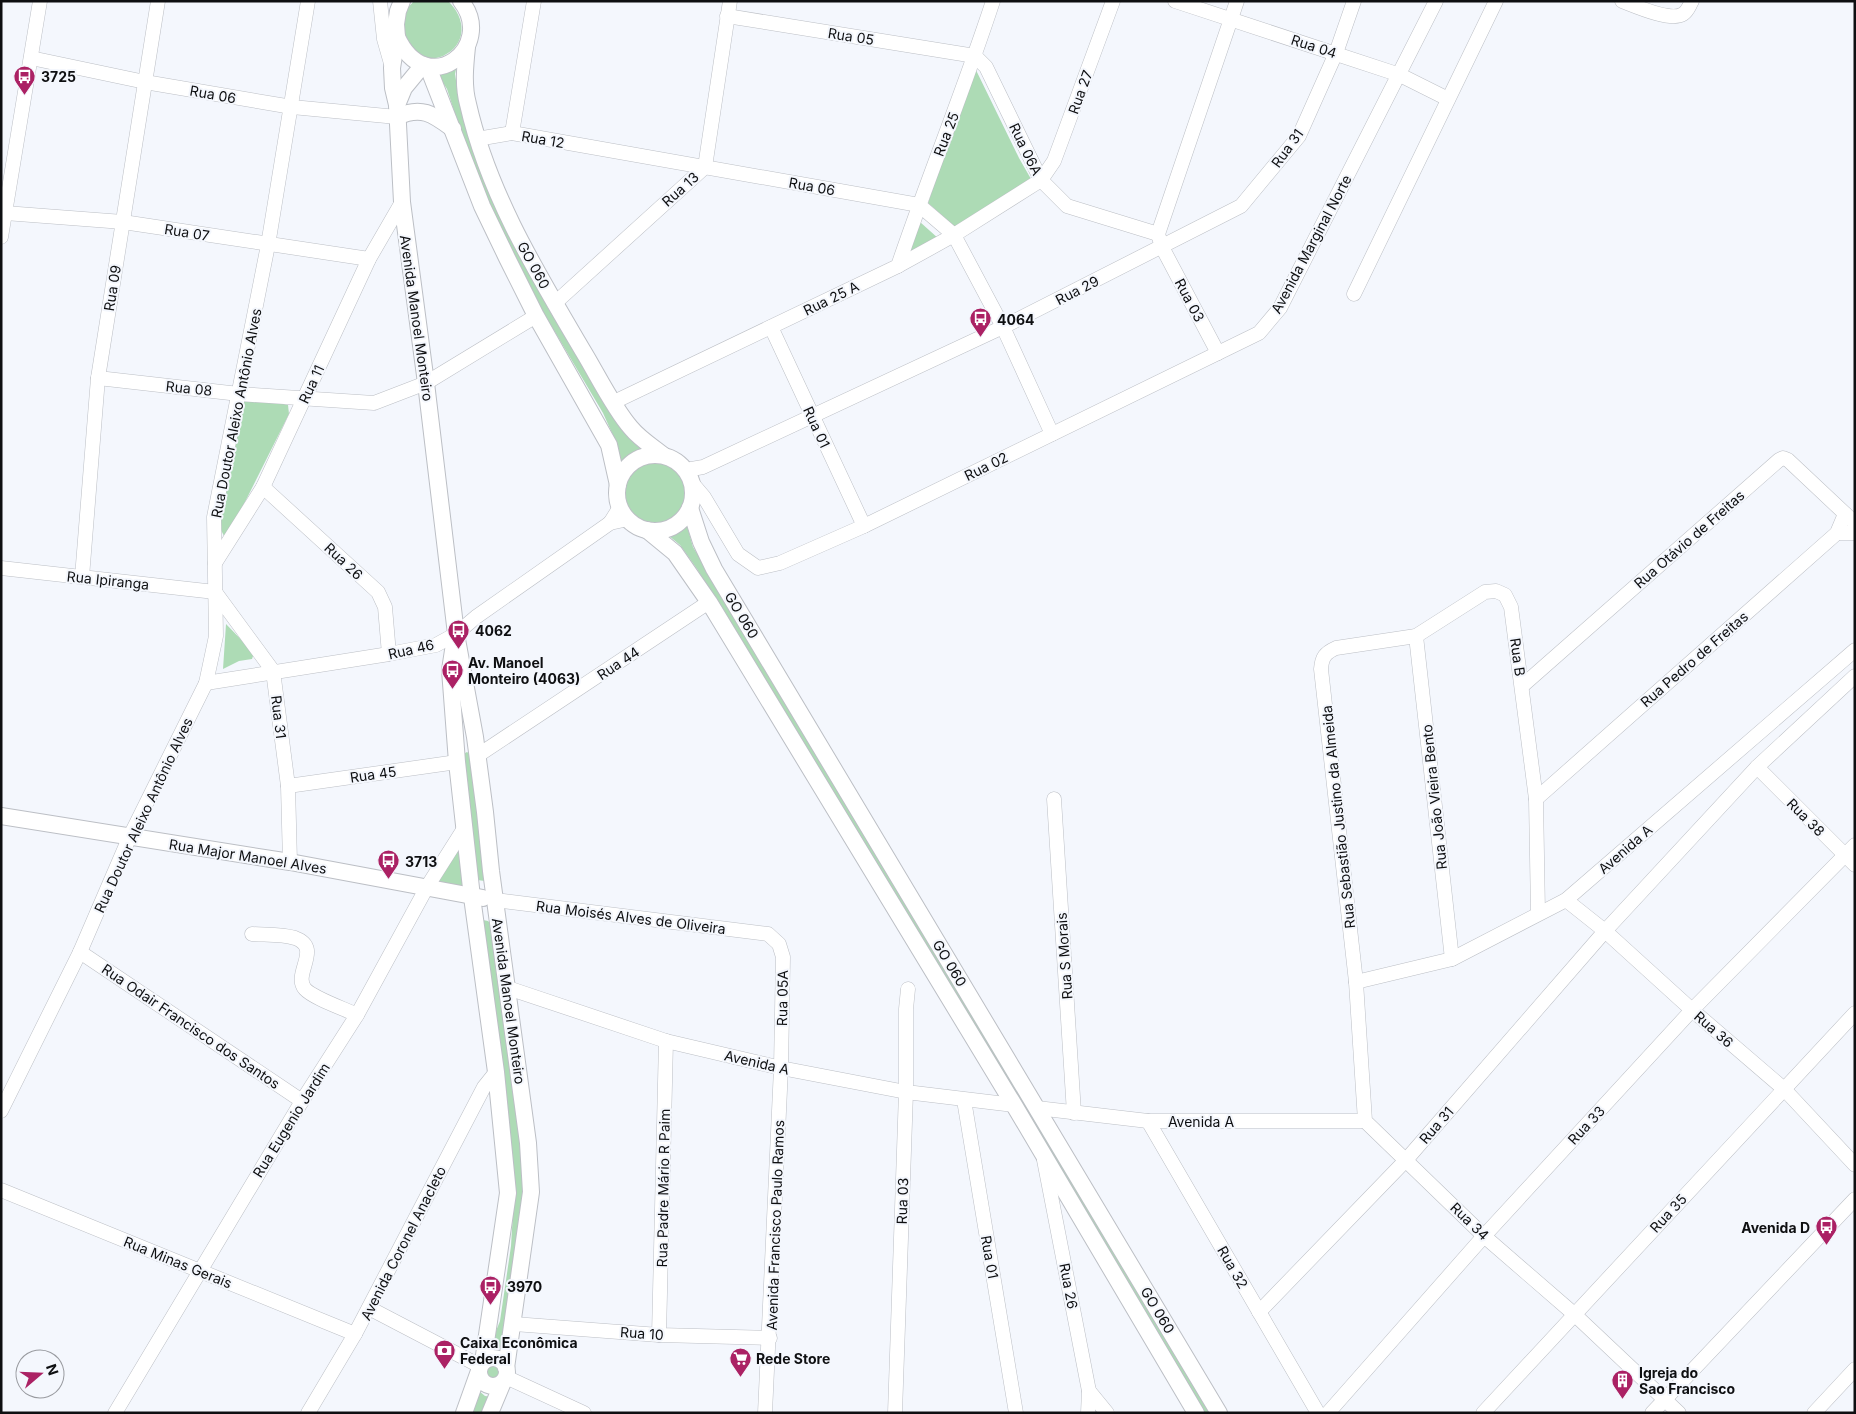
<svg xmlns="http://www.w3.org/2000/svg" width="1856" height="1414" font-family="Inter,sans-serif">
	<style>
		.green { fill: #addbb5 }
		.lines { fill: none; stroke-linecap: round; stroke-linejoin: round }
		.minor-casing { stroke: #bcbfc5; stroke-width: 15 }
		.major-casing { stroke: #bcbfc5; stroke-width: 18 }
		.minor { stroke: #fff; stroke-width: 14 }
		.major { stroke: #fff; stroke-width: 16 }
		.labels { text-anchor: middle; dominant-baseline: central; stroke-width: 4; stroke-linejoin: round; paint-order: stroke }
		.street-label { font-size: 14px; fill: #0e0f11; stroke: #f4f7fd }
		.poi-label { font-size: 14px; font-weight: bold; fill: #0e0f11; stroke: #f4f7fd; text-anchor: start }
	</style>
	<rect width="100%" height="100%" fill="#f4f7fd"/>
	<!-- green -->
	<g class="green">
		<path d="M 414,1 L 448,1 C 466,18 468,44 443,56 C 438,58 432,59 428,58 C 420,55 411,48 404,43 L 403,13 Z"/>
		<path d="M 457,65 L 455,74 L 459,99 L 531,276 L 548,308 L 626,434 L 646,454 C 634,456 626,463 620,473 L 616,442 L 603,413 L 530,290 L 511,254 L 469,157 L 447,89 L 436,72 Z"/>
		<path d="M 974,66 L 1019,158 L 1031,179 L 955,227 L 928,203 Z"/>
		<path d="M 920,222 L 939,239 L 905,257 Z"/>
		<path d="M 246,396 L 288,405 L 289,414 L 228,536 L 224,536 L 220,528 L 238,398 Z"/>
		<circle cx="655" cy="493" r="30"/>
		<path d="M 686,522 L 693,547 L 701,560 L 1214,1413 L 1204,1413 L 697,569 L 680,545 L 668,535 L 677,532 Z"/>
		<path d="M 226,624 L 254,653 L 252,659 L 239,661 L 223,669 Z"/>
		<path d="M 467,752 L 471,755 L 485,881 L 477,880 L 460,756 Z"/>
		<path d="M 463,835 L 463,884 L 461,886 L 432,884 Z"/>
		<path d="M 483,920 L 488,921 L 493,926 L 526,1191 L 507,1354 L 500,1348 L 490,1346 L 500,1321 L 511,1246 L 515,1179 L 497,1050 Z"/>
		<circle cx="492" cy="1372" r="9"/>
		<path d="M 478,1390 L 485,1396 L 493,1397 L 483,1413 L 470,1413 Z"/>
	</g>
	<g class="lines">
		<defs>
			<g id="minor">
				<path d="M 380,1 L 384,39 L 392,67"/>
				<path d="M 1175,1 L 1400,75 L 1448,99"/>
				<path d="M 1622,1 C 1635,6 1671,22 1683,14 C 1688,11 1689,6 1692,1"/>
				<path d="M 727,16 L 975,56 L 986,67 L 1041,180 L 1067,206 L 1158,234"/>
				<path d="M 31,58 L 145,82 L 292,107 L 397,117"/>
				<path d="M 512,133 L 534,1"/>
				<path d="M 477,139 L 512,133 L 919,205"/>
				<path d="M 919,205 L 954,235 L 1003,327 L 1052,434"/>
				<path d="M 5,213 L 123,222 L 369,259"/>
				<path d="M 1,237 L 40,1"/>
				<path d="M 898,266 C 928,177 964,90 993,1"/>
				<path d="M 1354,294 L 1496,1"/>
				<path d="M 555,303 L 705,167 L 730,1"/>
				<path d="M 771,327 L 864,526"/>
				<path d="M 1218,353 L 1162,247 L 1158,234 L 1237,1"/>
				<path d="M 98,378 L 239,394 L 374,403 L 426,383 L 536,316"/>
				<path d="M 614,402 L 898,266 L 954,235 L 1041,180 L 1054,161 L 1113,1"/>
				<path d="M 686,470 L 703,467 L 1003,327 L 1241,206 L 1299,136 L 1336,53 L 1354,1"/>
				<path d="M 693,484 L 704,497 L 738,554 L 758,568 L 780,563 L 864,526 L 1259,333 L 1280,308 L 1436,1"/>
				<path d="M 263,487 L 378,592 L 385,607 L 389,654"/>
				<path d="M 610,523 L 620,507"/>
				<path d="M 1837,533 L 1855,533"/>
				<path d="M 215,563 L 263,487 L 369,259 L 402,202"/>
				<path d="M 1,568 L 215,592 L 273,671 L 288,786 L 290,862"/>
				<path d="M 82,577 L 98,378 L 158,1"/>
				<path d="M 1416,636 L 1452,959"/>
				<path d="M 206,683 L 389,654 L 436,645 L 456,634 L 476,617 L 610,523 L 628,519"/>
				<path d="M 1522,686 L 1779,460 L 1783,458 L 1788,460 L 1855,523"/>
				<path d="M 477,756 L 709,602"/>
				<path d="M 1757,767 L 1855,865"/>
				<path d="M 288,786 L 457,762"/>
				<path d="M 1054,799 L 1074,1113"/>
				<path d="M 1536,799 L 1837,533 L 1845,514"/>
				<path d="M 495,900 L 768,934 L 779,944 L 783,957 L 781,1068 L 765,1413"/>
				<path d="M 1566,900 L 1605,931 L 1692,1010 L 1784,1089 L 1855,1165"/>
				<path d="M 1538,913 L 1536,799 L 1511,607 L 1505,595 L 1496,591 L 1485,592 L 1416,636 L 1336,648 C 1325,653 1322,657 1321,669 L 1356,982 L 1365,1121 L 1484,1236 L 1574,1314 L 1679,1413"/>
				<path d="M 252,934 C 265,935 282,934 295,938 C 323,948 292,974 305,989 C 313,998 345,1009 357,1015"/>
				<path d="M 80,952 L 302,1101"/>
				<path d="M 1356,982 L 1452,959 L 1566,900 L 1855,650"/>
				<path d="M 508,988 L 666,1041 L 781,1068 L 906,1092 L 1014,1105"/>
				<path d="M 964,1100 L 1016,1413"/>
				<path d="M 1037,1108 L 1148,1121 L 1365,1121"/>
				<path d="M 1,1111 L 80,952 L 130,836 L 206,683 L 216,636 L 214,517 L 268,245 L 308,1"/>
				<path d="M 1148,1121 L 1318,1413"/>
				<path d="M 1044,1160 L 1089,1391 L 1088,1413"/>
				<path d="M 1,1190 L 355,1334"/>
				<path d="M 369,1308 L 480,1366"/>
				<path d="M 1259,1312 L 1406,1160 L 1605,931 L 1757,767 L 1855,676"/>
				<path d="M 514,1324 L 659,1335 L 770,1338"/>
				<path d="M 659,1335 L 666,1041"/>
				<path d="M 506,1377 L 584,1413"/>
				<path d="M 1089,1391 L 1107,1413"/>
				<path d="M 115,1413 L 302,1101 L 357,1015 L 427,887 L 465,827"/>
				<path d="M 308,1413 L 355,1334 L 484,1087 L 496,1072"/>
				<path d="M 895,1413 L 906,1092 L 906,1009 L 908,989"/>
				<path d="M 1328,1413 L 1484,1236 L 1692,1010 L 1855,845"/>
				<path d="M 1483,1413 L 1855,1013"/>
				<path d="M 1652,1413 L 1855,1199"/>
				<path d="M 1814,1413 L 1855,1369"/>
			</g>
			<g id="major">
				<path d="M 402,1 L 398,11 L 396,24 L 397,37 L 392,68 L 393,88 L 397,105 L 402,202 L 426,383 L 456,634 L 475,737 L 485,812 L 491,871 L 528,1143 L 531,1192 L 506,1368"/>
				<path d="M 397,37 C 427,102 497,47 461,1"/>
				<path d="M 467,47 C 465,66 463,86 468,104 C 488,193 537,273 583,351 C 597,374 614,409 631,428 C 640,439 653,447 663,455"/>
				<path d="M 428,67 L 482,206 L 507,258 L 536,316 L 609,445 L 618,485"/>
				<path d="M 397,105 L 404,88 L 423,65"/>
				<path d="M 397,117 C 422,105 434,115 453,129"/>
				<circle cx="655" cy="493" r="38"/>
				<path d="M 690,508 L 701,542 L 714,569 L 1219,1413"/>
				<path d="M 647,530 L 675,553 L 709,602 L 1014,1105 L 1196,1413"/>
				<path d="M 454,644 L 450,670 L 457,762 L 472,897 L 496,1072 L 508,1193 L 483,1362"/>
				<path d="M 1,816 L 290,862 L 483,898"/>
				<circle cx="493" cy="1372" r="14"/>
				<path d="M 464,1413 L 479,1371"/>
				<path d="M 490,1413 L 503,1382"/>
			</g>
		</defs>
		<!-- minor casing -->
		<use href="#minor" class="minor-casing"/>
		<!-- major casing -->
		<use href="#major" class="major-casing"/>
		<!-- minor -->
		<use href="#minor" class="minor"/>
		<!-- major -->
		<use href="#major" class="major"/>
	</g>
	<!-- icons -->
	<defs>
		<symbol id="bus-pin" viewBox="-11 -11 22 30"><path d="M0 17L-7.5 6A9.5 9.5 0 1 1 7.5 6Z" fill="#ab2164" stroke="#f4f7fd"/><path d="M-5-6H5V4H4V6H2V4H-2V6H-4V4H-5ZM-3.5-4V0h7V-4ZM-3.5 1.2v1.5H-2V1.2ZM2 1.2v1.5H3.5V1.2Z" fill="#fff"/></symbol>
		<symbol id="bank-pin" viewBox="-11 -11 22 30"><path d="M0 17L-7.5 6A9.5 9.5 0 1 1 7.5 6Z" fill="#ab2164" stroke="#f4f7fd"/><path d="M-6-4H6V4H-6ZM0-2.3a2.3 2.3 0 1 0 0 4.6a2.3 2.3 0 1 0 0-4.6Z" fill="#fff"/></symbol>
		<symbol id="supermarket-pin" viewBox="-11 -11 22 30"><path d="M0 17L-7.5 6A9.5 9.5 0 1 1 7.5 6Z" fill="#ab2164" stroke="#f4f7fd"/><path d="M-6-5.5h2.5l.6 2H6L4.5 2H-2.5L-4.4-4H-6ZM-1.5 3.2a1.3 1.3 0 1 0 .1 0ZM3 3.2a1.3 1.3 0 1 0 .1 0Z" fill="#fff"/></symbol>
		<symbol id="building-pin" viewBox="-11 -11 22 30"><path d="M0 17L-7.5 6A9.5 9.5 0 1 1 7.5 6Z" fill="#ab2164" stroke="#f4f7fd"/><path d="M-4-6H4V6H1V3H-1V6H-4ZM-2.5-4.3h1.7v1.8h-1.7ZM.8-4.3h1.7v1.8H.8ZM-2.5-1h1.7V.8h-1.7ZM.8-1h1.7V.8H.8Z" fill="#fff"/></symbol>
	</defs>
	<g fill-rule="evenodd">
		<use href="#bus-pin" x="12" y="64" width="25" height="34"/>
		<use href="#bus-pin" x="968" y="306" width="25" height="34"/>
		<use href="#bus-pin" x="446" y="618" width="25" height="34"/>
		<use href="#bus-pin" x="440" y="658" width="25" height="34"/>
		<use href="#bus-pin" x="376" y="848" width="25" height="34"/>
		<use href="#bus-pin" x="1814" y="1214" width="25" height="34"/>
		<use href="#bus-pin" x="478" y="1274" width="25" height="34"/>
		<use href="#bank-pin" x="432" y="1338" width="25" height="34"/>
		<use href="#supermarket-pin" x="728" y="1346" width="25" height="34"/>
		<use href="#building-pin" x="1610" y="1368" width="25" height="34"/>
	</g>
	<g class="labels">
		<!-- street labels -->
		<g class="street-label">
			<text transform="translate(851 36) rotate(9)">Rua 05</text>
			<text transform="translate(1314 46) rotate(18)">Rua 04</text>
			<text transform="translate(1080 92) rotate(-70)">Rua 27</text>
			<text transform="translate(213 94) rotate(10)">Rua 06</text>
			<text transform="translate(946 134) rotate(-69)">Rua 25</text>
			<text transform="translate(543 139) rotate(10)">Rua 12</text>
			<text transform="translate(1287 148) rotate(-54)">Rua 31</text>
			<text transform="translate(1026 149) rotate(64)">Rua 06A</text>
			<text transform="translate(812 186) rotate(10)">Rua 06</text>
			<text transform="translate(680 189) rotate(-42)">Rua 13</text>
			<text transform="translate(187 232) rotate(9)">Rua 07</text>
			<text transform="translate(1311 244) rotate(-62)">Avenida Marginal Norte</text>
			<text transform="translate(534 265) rotate(61)">GO 060</text>
			<text transform="translate(112 288) rotate(-81)">Rua 09</text>
			<text transform="translate(1077 290) rotate(-27)">Rua 29</text>
			<text transform="translate(831 298) rotate(-26)">Rua 25 A</text>
			<text transform="translate(1190 300) rotate(62)">Rua 03</text>
			<text transform="translate(417 318) rotate(82)">Avenida Manoel Monteiro</text>
			<text transform="translate(311 384) rotate(-65)">Rua 11</text>
			<text transform="translate(189 388) rotate(6)">Rua 08</text>
			<text transform="translate(236 413) rotate(-79)">Rua Doutor Aleixo Antônio Alves</text>
			<text transform="translate(817 427) rotate(65)">Rua 01</text>
			<text transform="translate(986 466) rotate(-26)">Rua 02</text>
			<text transform="translate(1689 539) rotate(-41)">Rua Otávio de Freitas</text>
			<text transform="translate(344 561) rotate(43)">Rua 26</text>
			<text transform="translate(108 580) rotate(6)">Rua Ipiranga</text>
			<text transform="translate(742 615) rotate(59)">GO 060</text>
			<text transform="translate(411 649) rotate(-13)">Rua 46</text>
			<text transform="translate(1518 657) rotate(82)">Rua B</text>
			<text transform="translate(1694 659) rotate(-41)">Rua Pedro de Freitas</text>
			<text transform="translate(618 663) rotate(-34)">Rua 44</text>
			<text transform="translate(279 717) rotate(83)">Rua 31</text>
			<text transform="translate(373 774) rotate(-8)">Rua 45</text>
			<text transform="translate(1434 797) rotate(-96)">Rua João Vieira Bento</text>
			<text transform="translate(143 815) rotate(-65)">Rua Doutor Aleixo Antônio Alves</text>
			<text transform="translate(1338 817) rotate(-96)">Rua Sebastião Justino da Almeida</text>
			<text transform="translate(1806 817) rotate(45)">Rua 38</text>
			<text transform="translate(1625 849) rotate(-41)">Avenida A</text>
			<text transform="translate(248 856) rotate(9)">Rua Major Manoel Alves</text>
			<text transform="translate(631 917) rotate(7)">Rua Moisés Alves de Oliveira</text>
			<text transform="translate(1064 956) rotate(-94)">Rua S Morais</text>
			<text transform="translate(950 963) rotate(59)">GO 060</text>
			<text transform="translate(782 998) rotate(-89)">Rua 05A</text>
			<text transform="translate(509 1001) rotate(82)">Avenida Manoel Monteiro</text>
			<text transform="translate(191 1026) rotate(34)">Rua Odair Francisco dos Santos</text>
			<text transform="translate(1714 1029) rotate(41)">Rua 36</text>
			<text transform="translate(757 1062) rotate(13)">Avenida A</text>
			<text transform="translate(291 1120) rotate(-58)">Rua Eugenio Jardim</text>
			<text x="1201" y="1121">Avenida A</text>
			<text transform="translate(1436 1125) rotate(-49)">Rua 31</text>
			<text transform="translate(1586 1125) rotate(-47)">Rua 33</text>
			<text transform="translate(663 1188) rotate(-89)">Rua Padre Mário R Paim</text>
			<text transform="translate(902 1201) rotate(-88)">Rua 03</text>
			<text transform="translate(1668 1213) rotate(-47)">Rua 35</text>
			<text transform="translate(1470 1221) rotate(44)">Rua 34</text>
			<text transform="translate(775 1225) rotate(-88)">Avenida Francisco Paulo Ramos</text>
			<text transform="translate(403 1243) rotate(-63)">Avenida Coronel Anacleto</text>
			<text transform="translate(990 1257) rotate(80)">Rua 01</text>
			<text transform="translate(178 1262) rotate(22)">Rua Minas Gerais</text>
			<text transform="translate(1233 1267) rotate(60)">Rua 32</text>
			<text transform="translate(1069 1286) rotate(79)">Rua 26</text>
			<text transform="translate(1158 1310) rotate(59)">GO 060</text>
			<text transform="translate(642 1333) rotate(4)">Rua 10</text>
		</g>
		<!-- poi labels -->
		<g class="poi-label">
			<text x="41" y="76">3725</text>
			<text x="997" y="319">4064</text>
			<text x="475" y="630">4062</text>
			<text x="468" y="662">Av. Manoel<tspan x="468" dy="16">Monteiro (4063)</tspan></text>
			<text x="405" y="861">3713</text>
			<text x="1810" y="1227" text-anchor="end">Avenida D</text>
			<text x="507" y="1286">3970</text>
			<text x="460" y="1342">Caixa Econômica<tspan x="460" dy="16">Federal</tspan></text>
			<text x="756" y="1358">Rede Store</text>
			<text x="1639" y="1372">Igreja do<tspan x="1639" dy="16">Sao Francisco</tspan></text>
		</g>
	</g>
	<!-- border -->
	<rect width="1856" height="1414" fill="none" stroke="#0e0f11" stroke-width="5"/>
	<!-- north arrow -->
	<g transform="translate(40 1374) rotate(71)"><circle r="24" fill="#f4f7fd" stroke="#989a9f"/>
	<path d="M0-4L9 19L0 12L-9 19Z" fill="#ab2164"/>
	<text y="-8" font-size="14" font-weight="bold" text-anchor="middle" fill="#0e0f11">N</text>
	</g>
</svg>
